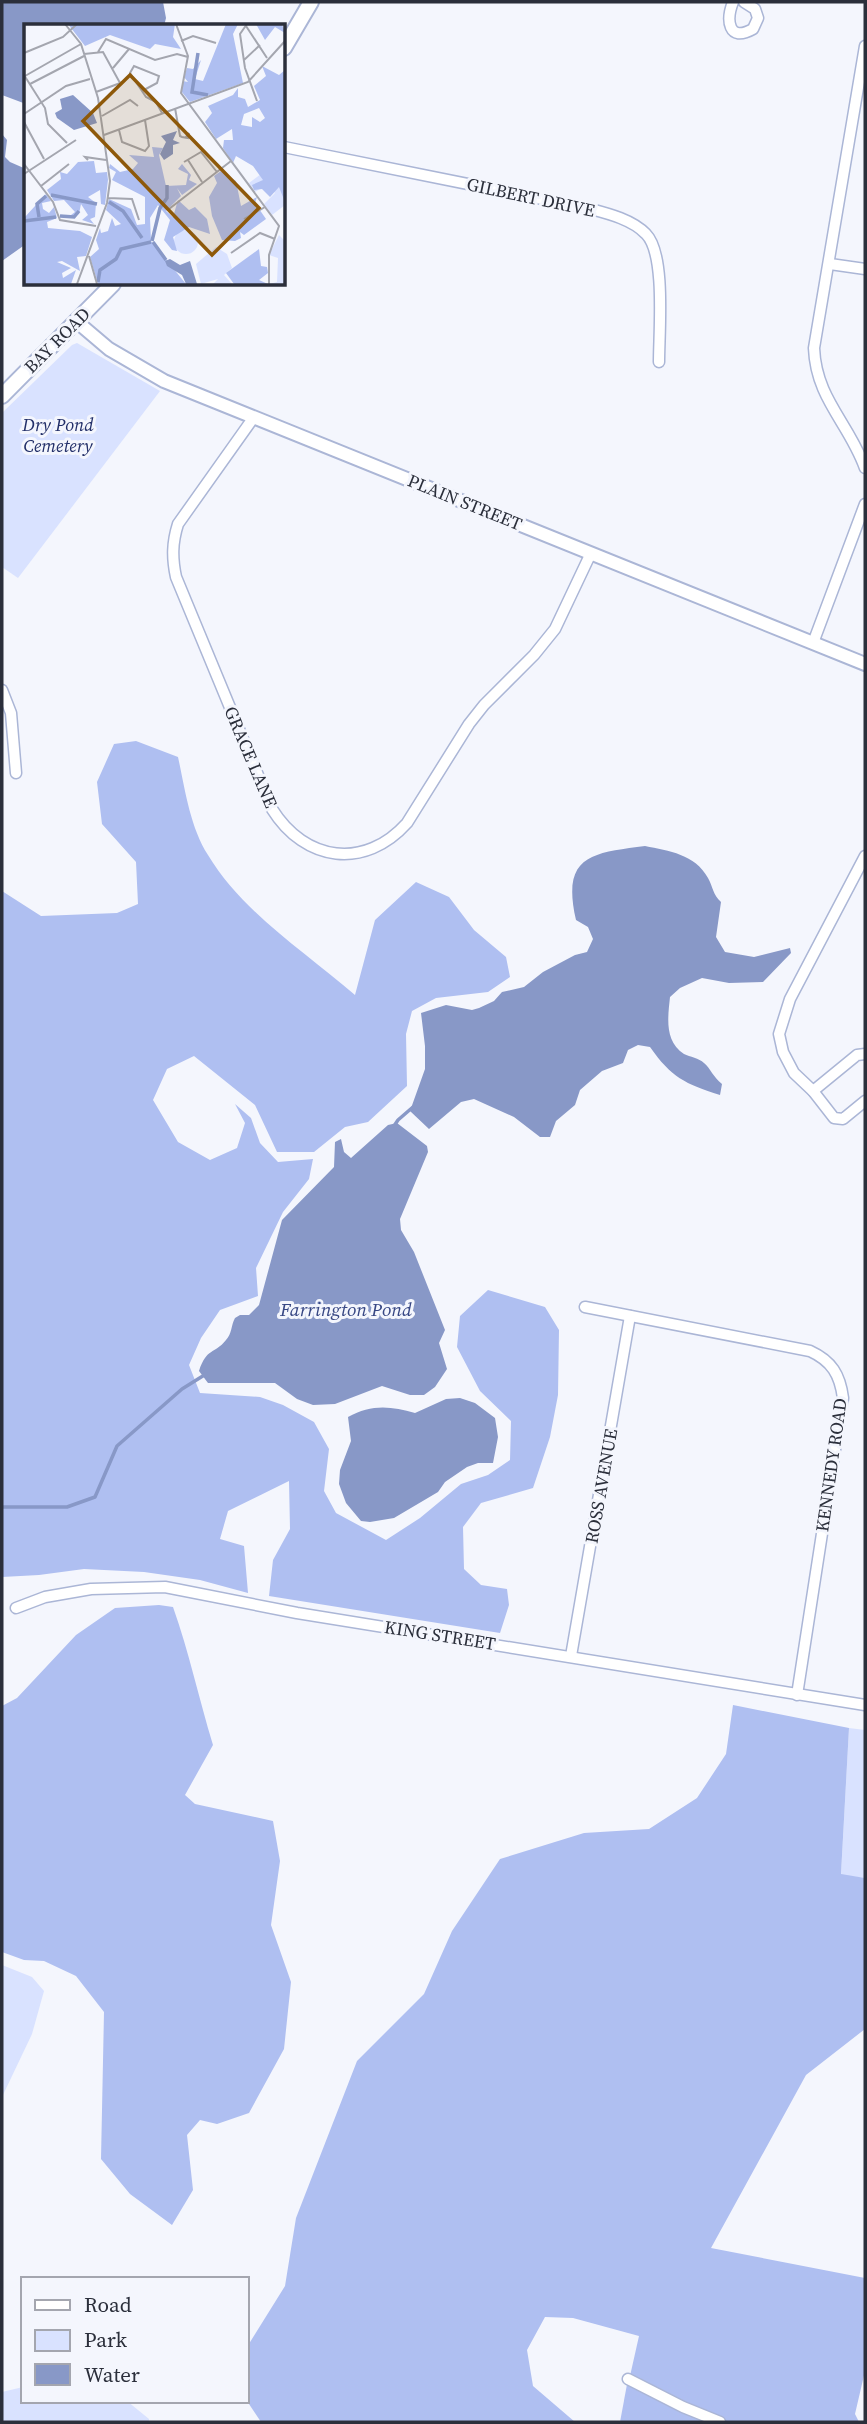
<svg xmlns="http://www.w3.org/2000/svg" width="867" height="2424" font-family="'Source Serif 4',serif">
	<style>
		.green { fill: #d9e2ff }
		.forest { fill: #afbff1 }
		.water { fill: #8898c7 }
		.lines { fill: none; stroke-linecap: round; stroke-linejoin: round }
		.stream { stroke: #8898c7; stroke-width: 3.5 }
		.minor-casing { stroke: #abb6d6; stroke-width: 13 }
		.tertiary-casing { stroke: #abb6d6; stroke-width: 16 }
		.secondary-casing { stroke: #abb6d6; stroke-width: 18 }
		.minor { stroke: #fff; stroke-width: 10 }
		.tertiary { stroke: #fff; stroke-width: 12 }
		.secondary { stroke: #fff; stroke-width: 14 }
		.labels { text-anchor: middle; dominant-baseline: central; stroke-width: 6; stroke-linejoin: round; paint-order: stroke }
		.street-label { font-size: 18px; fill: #2b2f3b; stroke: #f4f6fd }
		.park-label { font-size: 18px; font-style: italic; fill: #222f69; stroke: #f4f6fd }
		.water-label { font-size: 19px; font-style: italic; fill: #374784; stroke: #f4f6fd }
		.inset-river { fill: none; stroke: #8898c7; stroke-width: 3.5 }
		.inset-road { fill: none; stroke: #a4a6af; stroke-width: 2 }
		.view { fill: #8e590a; fill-opacity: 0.15; stroke: #8e590a; stroke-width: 3.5 }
		.inset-edge { fill: none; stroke: #2b2f3b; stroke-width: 3.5 }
	</style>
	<rect width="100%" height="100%" fill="#f4f6fd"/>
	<!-- green -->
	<g class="green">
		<path d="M 77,343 L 160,391 L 18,578 L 2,567 L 2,413 L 72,345 Z"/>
		<path d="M 849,1728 L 865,1730 L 865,1878 L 841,1875 Z"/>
		<path d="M 2,1965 L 32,1977 L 44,1991 L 32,2034 L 2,2097 Z"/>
		<path d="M 23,2387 L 23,2401 L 127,2401 L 149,2419 L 149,2422 L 2,2422 L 2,2392 Z"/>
	</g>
	<!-- forest -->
	<g class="forest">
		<path d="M 136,741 L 178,757 C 185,789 190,827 208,855 C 242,912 305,952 355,995 L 375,920 L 416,882 L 449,897 L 474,930 L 506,957 L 510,977 L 488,992 L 436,998 L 412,1011 L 406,1034 L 407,1086 L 368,1122 L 345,1127 L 314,1152 L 277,1152 L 255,1105 L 194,1056 L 167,1069 L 153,1100 L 178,1142 L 210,1160 L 237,1148 L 245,1123 L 235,1104 L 251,1118 L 260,1143 L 278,1162 L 313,1159 L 309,1179 L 283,1212 L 256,1268 L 258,1296 L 220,1310 L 201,1338 L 189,1365 L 200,1393 L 260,1397 L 283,1405 L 314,1422 L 329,1449 L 324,1491 L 336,1513 L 386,1540 L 420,1518 L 461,1484 L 488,1475 L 510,1460 L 511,1421 L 480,1391 L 457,1347 L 460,1316 L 488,1290 L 545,1307 L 559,1330 L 558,1395 L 550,1437 L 533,1488 L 481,1503 L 463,1527 L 464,1569 L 481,1585 L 507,1589 L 509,1605 L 500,1633 L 269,1596 L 273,1560 L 290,1529 L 289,1481 L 228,1511 L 220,1539 L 244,1546 L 248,1593 L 200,1580 L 144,1572 L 84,1569 L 39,1575 L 2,1577 L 2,891 L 41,916 L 117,913 L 138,904 L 136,862 L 102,824 L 97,782 L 114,744 Z"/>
		<path d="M 159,1605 L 173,1607 C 189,1652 199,1699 213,1745 L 185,1795 L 195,1804 L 273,1821 L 280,1861 L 271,1925 L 291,1982 L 284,2049 L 249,2113 L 217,2124 L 200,2120 L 187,2135 L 193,2190 L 172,2225 L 130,2194 L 101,2159 L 104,2012 L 76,1976 L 44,1961 L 24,1960 L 2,1952 L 2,1706 L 17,1698 L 76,1635 L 115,1608 Z"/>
		<path d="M 733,1705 L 849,1728 L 841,1874 L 865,1878 L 865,2029 L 806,2075 L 711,2248 L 865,2278 L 865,2371 L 855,2414 L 859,2422 L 730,2422 L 717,2420 L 630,2376 L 639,2336 L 573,2318 L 545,2317 L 527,2350 L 533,2386 L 575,2422 L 261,2422 L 247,2401 L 247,2347 L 285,2286 L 296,2218 L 357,2061 L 424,1994 L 452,1931 L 500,1859 L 584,1833 L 649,1829 L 697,1798 L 726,1754 Z"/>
		<path d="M 628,2379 L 720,2422 L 620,2422 Z"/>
	</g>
	<!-- water -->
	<g class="water">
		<path d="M 2,2 L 163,2 L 166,18 L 164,26 L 26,26 L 26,104 L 2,95 Z"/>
		<path d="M 2,134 L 7,140 L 5,157 L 10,162 L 26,169 L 26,244 L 2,261 Z"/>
		<path d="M 645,846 C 669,851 695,854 708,878 C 713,887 713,895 721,902 L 716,937 L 725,952 L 754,957 L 790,948 L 791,953 L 763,982 L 729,983 L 702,978 L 680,988 L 670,997 C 668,1017 664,1041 684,1054 C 690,1057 699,1058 704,1063 C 711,1069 713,1077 722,1084 L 720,1095 C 685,1084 671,1077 650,1047 L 638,1045 L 628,1050 L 623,1063 L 602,1071 L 580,1090 L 575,1105 L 556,1121 L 550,1137 L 540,1137 L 514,1117 L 474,1099 L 461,1102 L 429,1129 L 410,1111 L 425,1069 L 425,1046 L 421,1013 L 446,1005 L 472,1010 L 479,1008 L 494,1001 L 502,992 L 524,987 L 543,972 L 575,955 L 587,952 L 593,939 L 588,927 L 576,920 C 561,855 592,853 645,846 Z"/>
		<path d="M 397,1123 L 427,1146 L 428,1152 L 400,1219 L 401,1230 L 414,1252 L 445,1330 L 439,1343 L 447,1369 L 435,1387 L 424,1395 L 410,1395 L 382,1386 L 335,1404 L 313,1405 L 297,1399 L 275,1383 L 208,1383 L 199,1371 C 207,1347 214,1355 226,1340 C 232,1334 231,1325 235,1318 L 240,1315 L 249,1315 L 259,1305 L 282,1220 L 334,1167 L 335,1142 L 341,1139 L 344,1152 L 351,1158 L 388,1125 Z"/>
		<path d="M 460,1398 L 475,1403 L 495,1418 L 498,1437 L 493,1463 L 478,1463 L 467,1467 L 445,1482 L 438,1492 L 394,1518 L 370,1522 L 361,1521 L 346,1503 L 339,1484 L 340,1470 L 351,1441 L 348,1417 C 371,1404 391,1406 415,1413 L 446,1399 Z"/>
	</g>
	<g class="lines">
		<!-- stream -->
		<g class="stream">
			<path d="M 394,1126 L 398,1120 L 413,1107"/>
			<path d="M 2,1507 L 67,1507 L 95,1497 L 117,1446 L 182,1389 L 206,1374"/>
		</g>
		<defs>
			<g id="minor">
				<path d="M 733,2 C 726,20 728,43 753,29 L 758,18 L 755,9 L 744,2"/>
				<path d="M 865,46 L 814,348 C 816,399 849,423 865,468"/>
				<path d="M 284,147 L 587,208 C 606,213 632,219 646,234 C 666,254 659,332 659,362"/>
				<path d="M 830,264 L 865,269"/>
				<path d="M 254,417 L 178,524 C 172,543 172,558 176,577 L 272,809 C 305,862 365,870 407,823 L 469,724 L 484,705 L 534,655 L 555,629 L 591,553"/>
				<path d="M 813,643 L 865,504"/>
				<path d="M 2,690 L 11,713 L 16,773"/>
				<path d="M 865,856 L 790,999 L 779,1034 L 783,1052 L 794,1073 L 813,1091 L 834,1118 L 843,1119 L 865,1101"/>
				<path d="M 813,1091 L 857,1055 L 865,1054"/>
				<path d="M 585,1307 L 810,1351 C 832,1361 840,1375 843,1398 L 797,1695"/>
				<path d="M 16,1608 L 45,1597 L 91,1589 L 165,1587 L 297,1613 L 865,1705"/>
				<path d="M 571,1656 L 630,1316"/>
				<path d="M 628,2379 L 683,2407 L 720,2422"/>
			</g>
			<path id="tertiary" d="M 76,321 L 109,349 L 164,381 L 865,664"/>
			<g id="secondary">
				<path d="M 284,48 L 311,2"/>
				<path d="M 2,396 L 113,284"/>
			</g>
		</defs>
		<!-- minor casing -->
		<use href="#minor" class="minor-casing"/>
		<!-- tertiary casing -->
		<use href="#tertiary" class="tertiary-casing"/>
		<!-- secondary casing -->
		<use href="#secondary" class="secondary-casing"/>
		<!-- minor -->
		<use href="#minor" class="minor"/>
		<!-- tertiary -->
		<use href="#tertiary" class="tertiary"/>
		<!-- secondary -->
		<use href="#secondary" class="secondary"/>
	</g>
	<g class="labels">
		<!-- street labels -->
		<g class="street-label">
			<text transform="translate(531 197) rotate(12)">GILBERT DRIVE</text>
			<text transform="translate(57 340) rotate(-45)">BAY ROAD</text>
			<text transform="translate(465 502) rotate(22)">PLAIN STREET</text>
			<text transform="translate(251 757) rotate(67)">GRACE LANE</text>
			<text transform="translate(831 1465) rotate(-82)">KENNEDY ROAD</text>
			<text transform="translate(601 1486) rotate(-80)">ROSS AVENUE</text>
			<text transform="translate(440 1635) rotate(9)">KING STREET</text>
		</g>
		<!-- park labels -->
		<g class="park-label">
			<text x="58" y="424">Dry Pond<tspan x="58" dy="21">Cemetery</tspan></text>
		</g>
		<!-- water labels -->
		<g class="water-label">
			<text x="346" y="1309">Farrington Pond</text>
		</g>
	</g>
	<!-- overview -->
	<g transform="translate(24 24)">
		<rect width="261" height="261" fill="#f4f6fd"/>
		<path d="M 261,142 L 261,181 L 248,191 L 240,180 L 251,169 L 244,160 L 231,168 L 225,159 L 237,150 L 231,143 ZM150 218a12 12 0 1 1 24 0a12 12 0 1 1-24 0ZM 255,211 L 261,217 L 261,260 L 245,260 L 253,258 L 254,234 L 245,231 ZM 192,223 L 203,230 L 208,244 L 200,251 L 208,260 L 189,260 L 194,255 L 177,260 L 172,240 Z" fill="#d9e2ff"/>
		<path d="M 44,0 L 151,0 L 149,13 L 157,25 L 131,20 L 126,25 L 86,11 L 61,22 ZM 202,0 L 214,0 L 209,10 L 219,59 L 166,78 L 157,67 L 159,57 L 164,58 L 160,53 L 163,44 L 169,45 L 177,36 L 171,55 L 179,57 ZM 232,0 L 258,0 L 261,9 L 251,3 L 241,16 ZM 238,42 L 255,51 L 261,46 L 261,178 L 255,163 L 246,173 L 238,165 L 230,166 L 228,161 L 239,156 L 229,142 L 212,132 L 209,139 L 199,124 L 200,116 L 209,116 L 208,105 L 192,115 L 181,98 L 188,89 L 184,82 L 209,71 L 214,64 L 214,73 L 221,75 L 224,83 L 236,76 L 230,62 L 242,52 ZM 235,84 L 241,94 L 236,98 L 228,93 L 228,103 L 217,101 L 220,90 ZM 128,123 L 139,124 L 135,131 L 142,162 L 162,161 L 164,150 L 154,145 L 158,140 L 167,151 L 165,156 L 173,160 L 158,171 L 153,164 L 157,172 L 142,187 L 149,193 L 154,176 L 165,186 L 171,183 L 183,195 L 186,210 L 165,203 L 149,213 L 153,227 L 148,226 L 140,216 L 146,196 L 134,181 L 126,194 L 127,217 L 162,260 L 74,260 L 66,233 L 75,225 L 72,216 L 76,204 L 77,209 L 84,207 L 88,194 L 91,202 L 97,200 L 82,186 L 85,175 L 107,185 L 113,201 L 121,200 L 121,173 L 88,156 L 92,148 L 85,144 L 86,140 L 96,148 L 109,145 L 114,139 L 105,131 L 130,133 ZM 70,137 L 72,149 L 83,148 L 84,156 L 81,181 L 77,180 L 76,166 L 64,173 L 72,179 L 71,193 L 66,195 L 70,200 L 58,196 L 64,191 L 57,180 L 55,190 L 43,194 L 51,188 L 40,176 L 30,177 L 23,166 L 37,155 L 36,148 L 43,150 L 54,138 ZM 197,147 L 212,157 L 217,182 L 233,173 L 231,179 L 242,195 L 220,211 L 216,208 L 217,214 L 211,217 L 198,216 L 188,192 L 185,173 L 193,159 L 190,152 ZM 22,170 L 27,177 L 18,179 L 19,185 L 25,189 L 30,183 L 33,194 L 23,198 L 24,204 L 56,207 L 68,213 L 62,232 L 53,233 L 56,247 L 38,237 L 33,238 L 47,244 L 38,249 L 39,254 L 52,246 L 47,260 L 0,260 L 0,194 ZM 235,225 L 237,242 L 243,243 L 244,249 L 235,256 L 244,260 L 210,260 L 202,249 Z" fill="#afbff1" fill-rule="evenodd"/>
		<path d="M 49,71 L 69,89 L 73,99 L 50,106 L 33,94 L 31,89 L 38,85 L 36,75 ZM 153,107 L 149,116 L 156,119 L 149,121 L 149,130 L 140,136 L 136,130 L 142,118 L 137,112 ZM 146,235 L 156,241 L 166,237 L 173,260 L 162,260 L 158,251 L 143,242 L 141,237 Z" fill="#8898c7"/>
		<path class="inset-river" d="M 174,29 L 168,68 L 184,71M 27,171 L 73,180M 85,178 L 99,187 L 118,214M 36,192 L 50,193 L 55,187M 15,193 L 13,180 L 22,172M 0,197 L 32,193M 128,217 L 136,184 L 143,174 L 143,161M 129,218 L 142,236M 74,258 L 76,246 L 92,235 L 97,225 L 127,218"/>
		<path class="inset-road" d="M 41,0 L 57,20 L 74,74 L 86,157 L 83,179 L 53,260M 152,0 L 164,32 L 157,69 L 255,202 L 245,231 L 245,260M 223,0 L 216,10 L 221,44 L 233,77M 222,2 L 243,34M 157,17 L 169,12 L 192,19M 74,28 L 82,15 L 131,36 L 153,30 L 164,33M 0,29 L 39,13 L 53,0M 60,30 L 79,28 L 96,59M 220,36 L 236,21M 89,44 L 105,25M 0,51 L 21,84 L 24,100 L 43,119M 1,52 L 57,20M 6,60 L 60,32M 118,67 L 133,59 L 135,52 L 110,42 L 106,49 L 122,73 L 132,78 L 138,89M 72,68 L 99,58M 151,84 L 156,112 L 158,113 L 164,114 L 165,109 L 161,114M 0,90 L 42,62 L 66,55M 78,92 L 106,76 L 114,82M 0,98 L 20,135M 95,106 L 98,118 L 121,127 L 125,122 L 121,96M 80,111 L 224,58 L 261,17M 64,136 L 61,133 L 82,136M 164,136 L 178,158M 160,138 L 177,128 L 193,148M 0,140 L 29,178 L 36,196 L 72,202M 0,150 L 52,116M 17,162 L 45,140M 84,174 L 108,175 L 115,196M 145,185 L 207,137M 220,195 L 241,183M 207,229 L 236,209 L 251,215M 65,232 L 73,260"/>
		<path class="view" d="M 106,51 L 235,184 L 188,231 L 59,97 Z"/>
		<rect width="261" height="261" class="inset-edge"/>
	</g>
	<!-- border -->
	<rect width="867" height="2424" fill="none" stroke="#2b2f3b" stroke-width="7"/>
	<!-- legend -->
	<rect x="21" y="2277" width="228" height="126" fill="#f4f6fd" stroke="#a4a6af" stroke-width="2"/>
	<rect x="35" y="2300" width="35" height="10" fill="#ffffff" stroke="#a4a6af" stroke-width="2"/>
	<text x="84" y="2312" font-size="21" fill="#2b2f3b">Road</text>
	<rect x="35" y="2330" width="35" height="21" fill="#d9e2ff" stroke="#a4a6af" stroke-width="2"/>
	<text x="84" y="2347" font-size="21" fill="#2b2f3b">Park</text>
	<rect x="35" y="2364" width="35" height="21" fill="#8898c7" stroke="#a4a6af" stroke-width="2"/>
	<text x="84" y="2382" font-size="21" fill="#2b2f3b">Water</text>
</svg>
